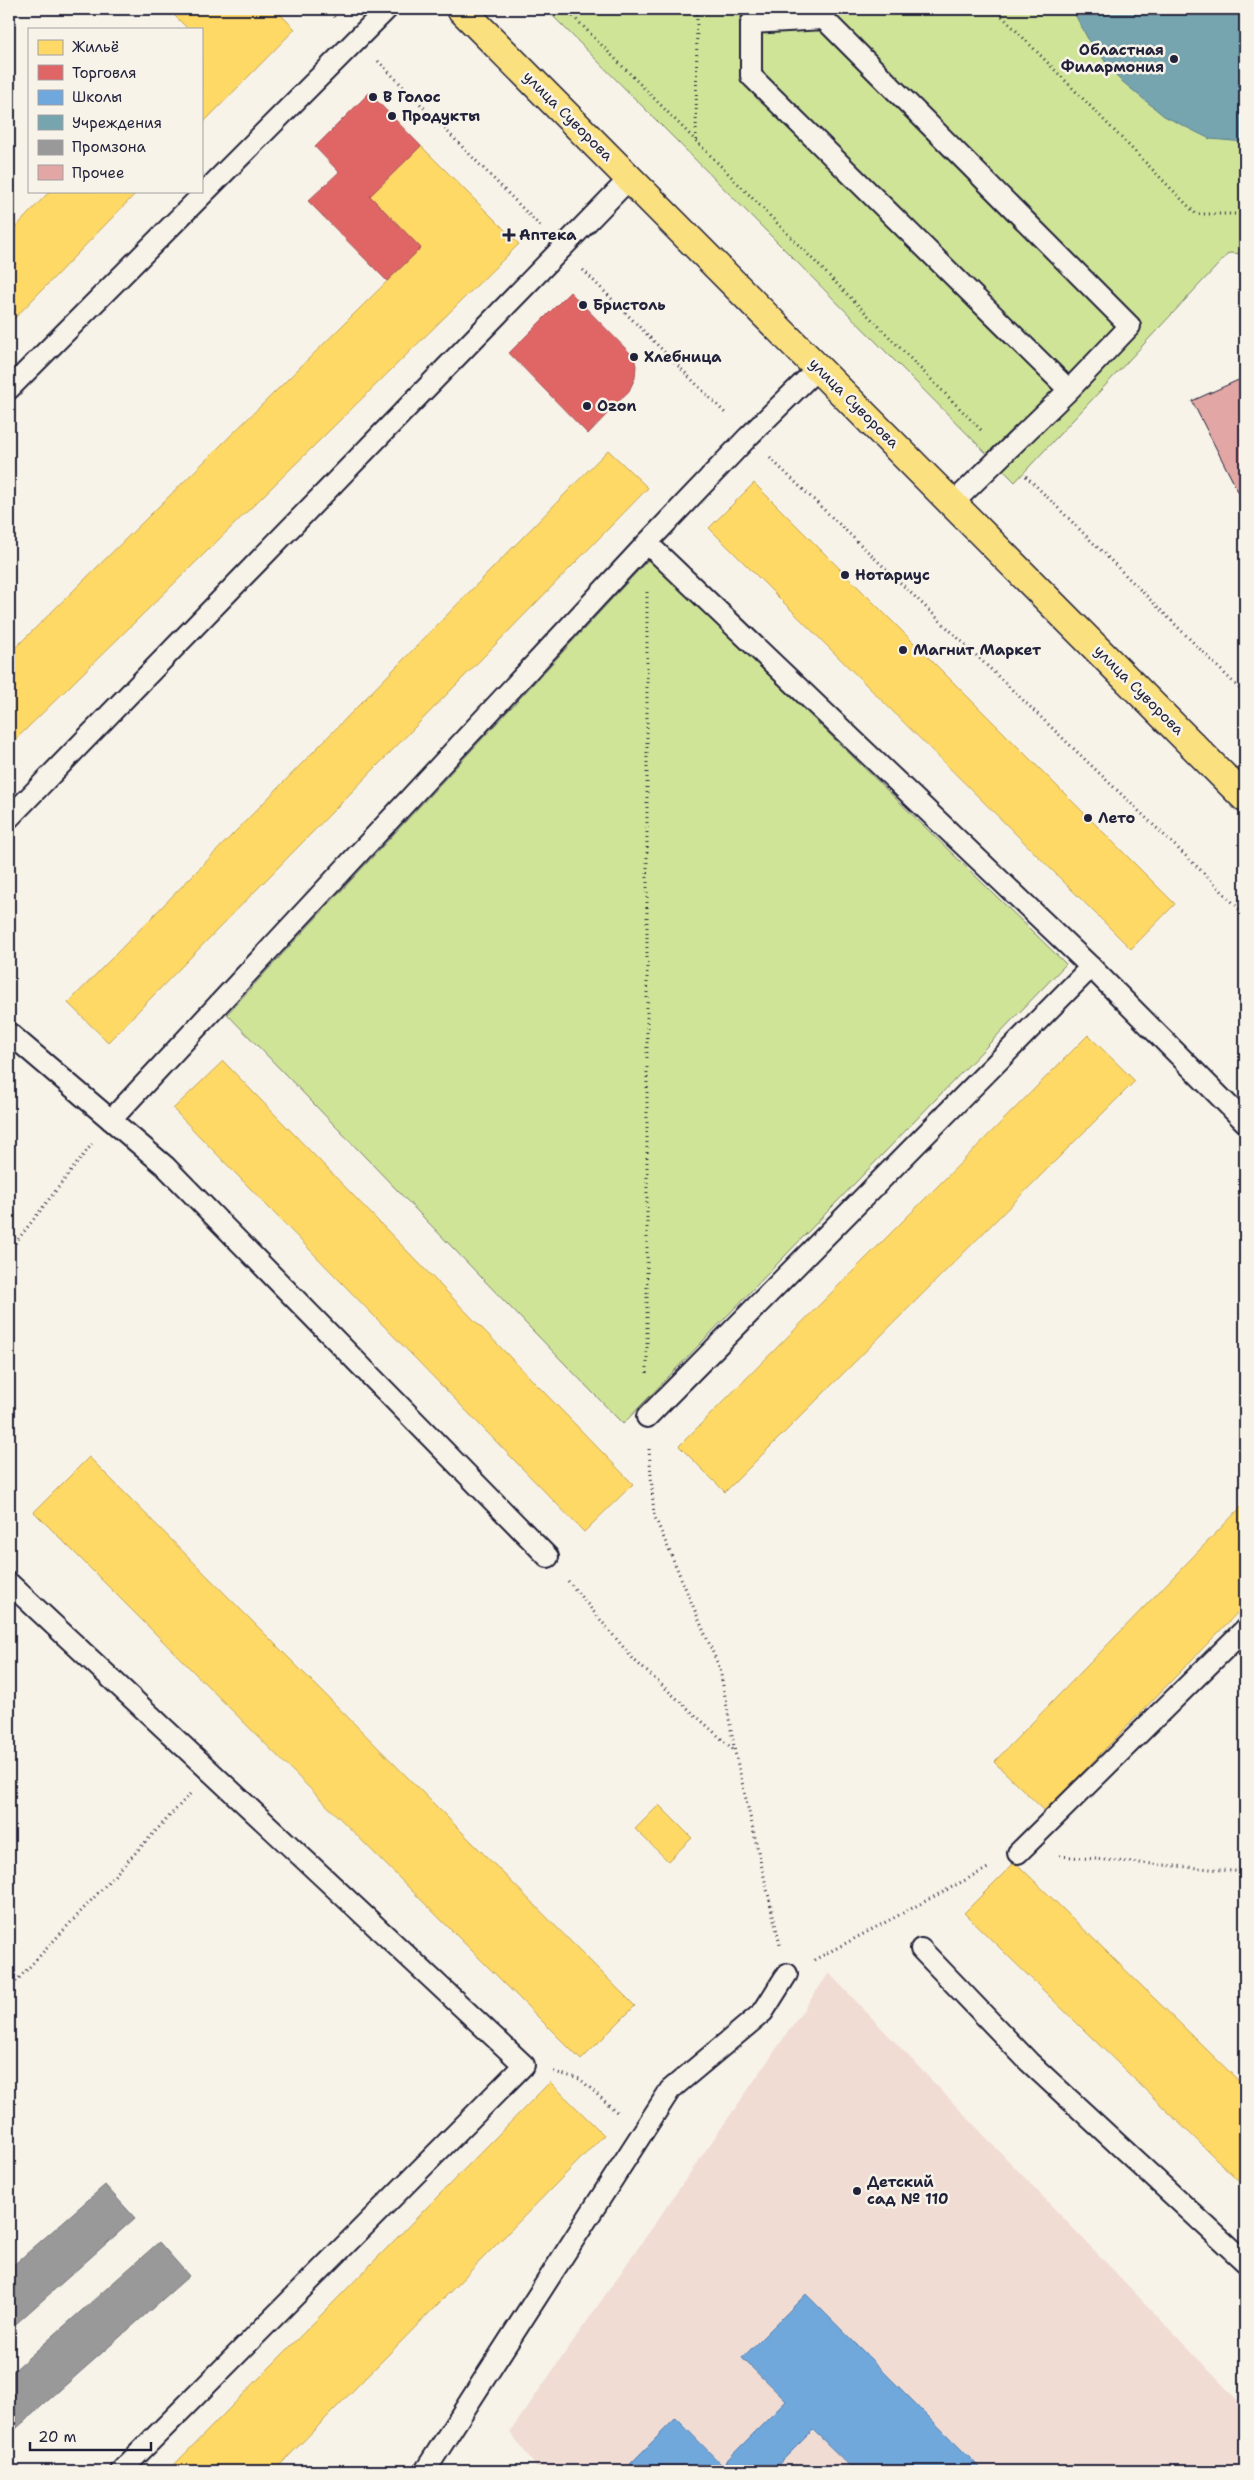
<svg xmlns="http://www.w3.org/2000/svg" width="1254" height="2480" font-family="'Shantell Sans',sans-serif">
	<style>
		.built { fill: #f1dcd4 }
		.green { fill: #d0e498; stroke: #79836a }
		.homes { fill: #ffd966; stroke: #bda259 }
		.shops { fill: #e06666; stroke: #a75259 }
		.schools { fill: #6fa8dc; stroke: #5880ac }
		.public { fill: #76a5af; stroke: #5d7e8c }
		.industry { fill: #999; stroke: #75757d }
		.building { fill: #e2a7a4; stroke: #22223b }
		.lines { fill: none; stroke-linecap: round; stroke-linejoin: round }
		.service-casing { stroke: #22223b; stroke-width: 24 }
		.primary-casing { stroke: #22223b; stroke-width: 31 }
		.path { stroke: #22223b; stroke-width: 3; stroke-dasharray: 1 4; stroke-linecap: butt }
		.service { stroke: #f7f3e8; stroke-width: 20 }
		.primary { stroke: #fbe080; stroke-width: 28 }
		.poi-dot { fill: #22223b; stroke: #f7f3e8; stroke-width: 2 }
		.labels { text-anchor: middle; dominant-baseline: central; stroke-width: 5; stroke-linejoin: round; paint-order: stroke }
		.poi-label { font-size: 15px; font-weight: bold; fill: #22223b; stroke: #f7f3e8; text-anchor: start }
		.street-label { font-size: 15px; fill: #22223b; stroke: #f7f3e8 }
	</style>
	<rect width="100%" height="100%" fill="#f7f3e8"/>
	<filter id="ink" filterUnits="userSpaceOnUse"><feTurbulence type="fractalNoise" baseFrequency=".02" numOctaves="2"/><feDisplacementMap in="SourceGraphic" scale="10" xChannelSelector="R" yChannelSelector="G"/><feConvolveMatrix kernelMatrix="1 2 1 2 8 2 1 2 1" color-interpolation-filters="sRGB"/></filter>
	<g filter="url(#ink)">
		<!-- built -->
		<path class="built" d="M 829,1973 L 1245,2408 L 1245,2471 L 539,2471 L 510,2432 Z"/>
		<!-- green -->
		<g class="green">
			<path d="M 546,9 L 1245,9 L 1245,254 L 1229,253 L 1015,482 Z"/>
			<path d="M 649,559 L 1066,964 L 623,1424 L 227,1014 Z"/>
		</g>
		<!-- homes -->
		<g class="homes">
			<path d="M 168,9 L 275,9 L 295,29 L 201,125 L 201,29 L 188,29 Z"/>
			<path d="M 421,146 L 519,244 L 9,746 L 9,654 L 421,248 L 370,196 Z"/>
			<path d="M 50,191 L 138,191 L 9,324 L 9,234 Z"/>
			<path d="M 608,450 L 648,488 L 108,1042 L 68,1003 Z"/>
			<path d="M 754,483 L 1175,904 L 1131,949 L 709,528 Z"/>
			<path d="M 1088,1035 L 1135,1081 L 725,1492 L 679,1446 Z"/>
			<path d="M 223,1061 L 633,1484 L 584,1532 L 173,1109 Z"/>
			<path d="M 89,1457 L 635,2006 L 581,2060 L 34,1512 Z"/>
			<path d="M 1245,1503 L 1245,1605 L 1045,1811 L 994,1762 Z"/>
			<path d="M 659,1805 L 692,1838 L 668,1861 L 635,1829 Z"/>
			<path d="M 1015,1862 L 1245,2087 L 1245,2187 L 964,1913 Z"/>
			<path d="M 550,2082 L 604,2135 L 274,2471 L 168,2471 Z"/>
		</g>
		<!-- shops -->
		<g class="shops">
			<path d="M 369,93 L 421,146 L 370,196 L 421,248 L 387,281 L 308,201 L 339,172 L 315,147 Z"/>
			<path d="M 570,292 L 634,357 L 636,366 L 635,378 L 629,391 L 588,434 L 509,353 Z"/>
		</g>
		<!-- schools -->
		<path class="schools" d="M 806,2294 L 983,2471 L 855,2471 L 813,2430 L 772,2471 L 637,2471 L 630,2464 L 676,2418 L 722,2465 L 786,2401 L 742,2358 Z"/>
		<!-- public -->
		<path class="public" d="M 1072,9 L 1245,9 L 1245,142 L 1210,139 L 1164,116 L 1118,78 L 1088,39 Z"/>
		<!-- industry -->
		<g class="industry">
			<path d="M 105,2185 L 135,2218 L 9,2330 L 9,2269 Z"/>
			<path d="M 159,2242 L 189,2276 L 9,2435 L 9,2375 Z"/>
		</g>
		<!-- building -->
		<path class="building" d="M 1245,377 L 1245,505 L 1192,401 Z"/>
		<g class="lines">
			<defs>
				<g id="service">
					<path d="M 9,389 L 387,9"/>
					<path d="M 953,503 L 1069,390 L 1130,326 L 824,19 L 751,23 L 751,76 L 1069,390"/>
					<path d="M 647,543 L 1091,967 L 1245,1122"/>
					<path d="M 9,818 L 630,178"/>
					<path d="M 9,1033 L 165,1166 L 548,1557"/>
					<path d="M 111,1120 L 647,543 L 748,437 L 819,367"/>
					<path d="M 647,1417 L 1091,967"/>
					<path d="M 9,1583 L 524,2065 L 121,2471"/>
					<path d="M 1018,1853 L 1245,1629"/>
					<path d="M 921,1949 L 1029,2062 L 1245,2262"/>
					<path d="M 425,2471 L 670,2090 L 763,2012 L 787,1974"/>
				</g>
				<path id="primary" d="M 461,9 L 1245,798"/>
			</defs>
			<!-- service casing -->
			<use href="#service" class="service-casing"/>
			<!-- primary casing -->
			<use href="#primary" class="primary-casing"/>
			<!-- path -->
			<g class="path">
				<path d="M 327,9 L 335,17"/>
				<path d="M 566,9 L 983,432"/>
				<path d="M 995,9 L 1196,214 L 1245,214"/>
				<path d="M 378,61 L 540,226"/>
				<path d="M 696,140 L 697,9"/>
				<path d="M 583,270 L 727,415"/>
				<path d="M 770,458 L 1213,882 L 1245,915"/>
				<path d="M 1026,476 L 1245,694"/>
				<path d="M 9,1251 L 92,1144"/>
				<path d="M 647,1373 L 647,589"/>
				<path d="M 649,1449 L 654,1515 L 720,1669 L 735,1752 L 780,1945"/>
				<path d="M 568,1581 L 634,1660 L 735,1751"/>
				<path d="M 1060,1856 L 1245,1872"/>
				<path d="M 814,1960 L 990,1867"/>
				<path d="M 9,1989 L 190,1794"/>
				<path d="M 554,2072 L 580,2079 L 619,2114"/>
			</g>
			<!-- service -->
			<use href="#service" class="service"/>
			<!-- primary -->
			<use href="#primary" class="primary"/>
		</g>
	</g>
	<!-- markers -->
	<g class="poi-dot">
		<circle cx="1174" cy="59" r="5"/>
		<circle cx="373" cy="97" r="5"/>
		<circle cx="392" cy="116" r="5"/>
		<path d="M506.5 227.5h5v5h5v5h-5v5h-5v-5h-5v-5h5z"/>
		<circle cx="583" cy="305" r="5"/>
		<circle cx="634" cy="357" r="5"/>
		<circle cx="587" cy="406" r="5"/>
		<circle cx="845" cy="575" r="5"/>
		<circle cx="903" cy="650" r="5"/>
		<circle cx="1088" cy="818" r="5"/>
		<circle cx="857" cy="2191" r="5"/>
	</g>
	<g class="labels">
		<!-- poi labels -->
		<g class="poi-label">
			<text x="1164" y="50" text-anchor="end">Областная<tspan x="1164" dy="17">Филармония</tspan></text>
			<text x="383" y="97">В Голос</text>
			<text x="402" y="116">Продукты</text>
			<text x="519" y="235">Аптека</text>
			<text x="593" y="305">Бристоль</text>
			<text x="644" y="357">Хлебница</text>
			<text x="597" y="406">Ozon</text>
			<text x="855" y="575">Нотариус</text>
			<text x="913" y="650">Магнит Маркет</text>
			<text x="1098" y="818">Лето</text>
			<text x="867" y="2182">Детский<tspan x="867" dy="17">сад № 110</tspan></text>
		</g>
		<!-- street labels -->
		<g class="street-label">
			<text transform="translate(568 116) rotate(45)">улица Суворова</text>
			<text transform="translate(854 403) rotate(45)">улица Суворова</text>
			<text transform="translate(1139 690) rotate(45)">улица Суворова</text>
		</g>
	</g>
	<!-- margin -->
	<rect width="1254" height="2480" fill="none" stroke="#f7f3e8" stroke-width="30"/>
	<rect x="15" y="15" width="1224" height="2450" fill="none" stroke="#22223b" stroke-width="2" filter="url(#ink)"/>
	<!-- legend -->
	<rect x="28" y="28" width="175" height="165" fill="#f7f3e8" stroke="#a29fa3"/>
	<rect x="38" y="40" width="25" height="15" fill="#ffd966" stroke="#a29fa3"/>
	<text x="72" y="52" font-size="15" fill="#22223b">Жильё</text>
	<rect x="38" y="65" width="25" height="15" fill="#e06666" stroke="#a29fa3"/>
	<text x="72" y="78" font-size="15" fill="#22223b">Торговля</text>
	<rect x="38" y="90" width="25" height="15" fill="#6fa8dc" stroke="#a29fa3"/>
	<text x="72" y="102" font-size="15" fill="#22223b">Школы</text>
	<rect x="38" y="115" width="25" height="15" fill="#76a5af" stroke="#a29fa3"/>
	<text x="72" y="128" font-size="15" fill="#22223b">Учреждения</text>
	<rect x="38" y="140" width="25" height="15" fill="#999999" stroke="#a29fa3"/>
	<text x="72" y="152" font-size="15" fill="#22223b">Промзона</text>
	<rect x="38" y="165" width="25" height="15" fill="#e2a7a4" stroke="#a29fa3"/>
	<text x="72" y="178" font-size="15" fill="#22223b">Прочее</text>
	<!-- scale -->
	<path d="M30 2442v8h121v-8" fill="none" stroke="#22223b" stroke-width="2.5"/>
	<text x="38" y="2442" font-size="15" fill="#22223b" stroke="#f7f3e8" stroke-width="4" paint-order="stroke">20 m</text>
</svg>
